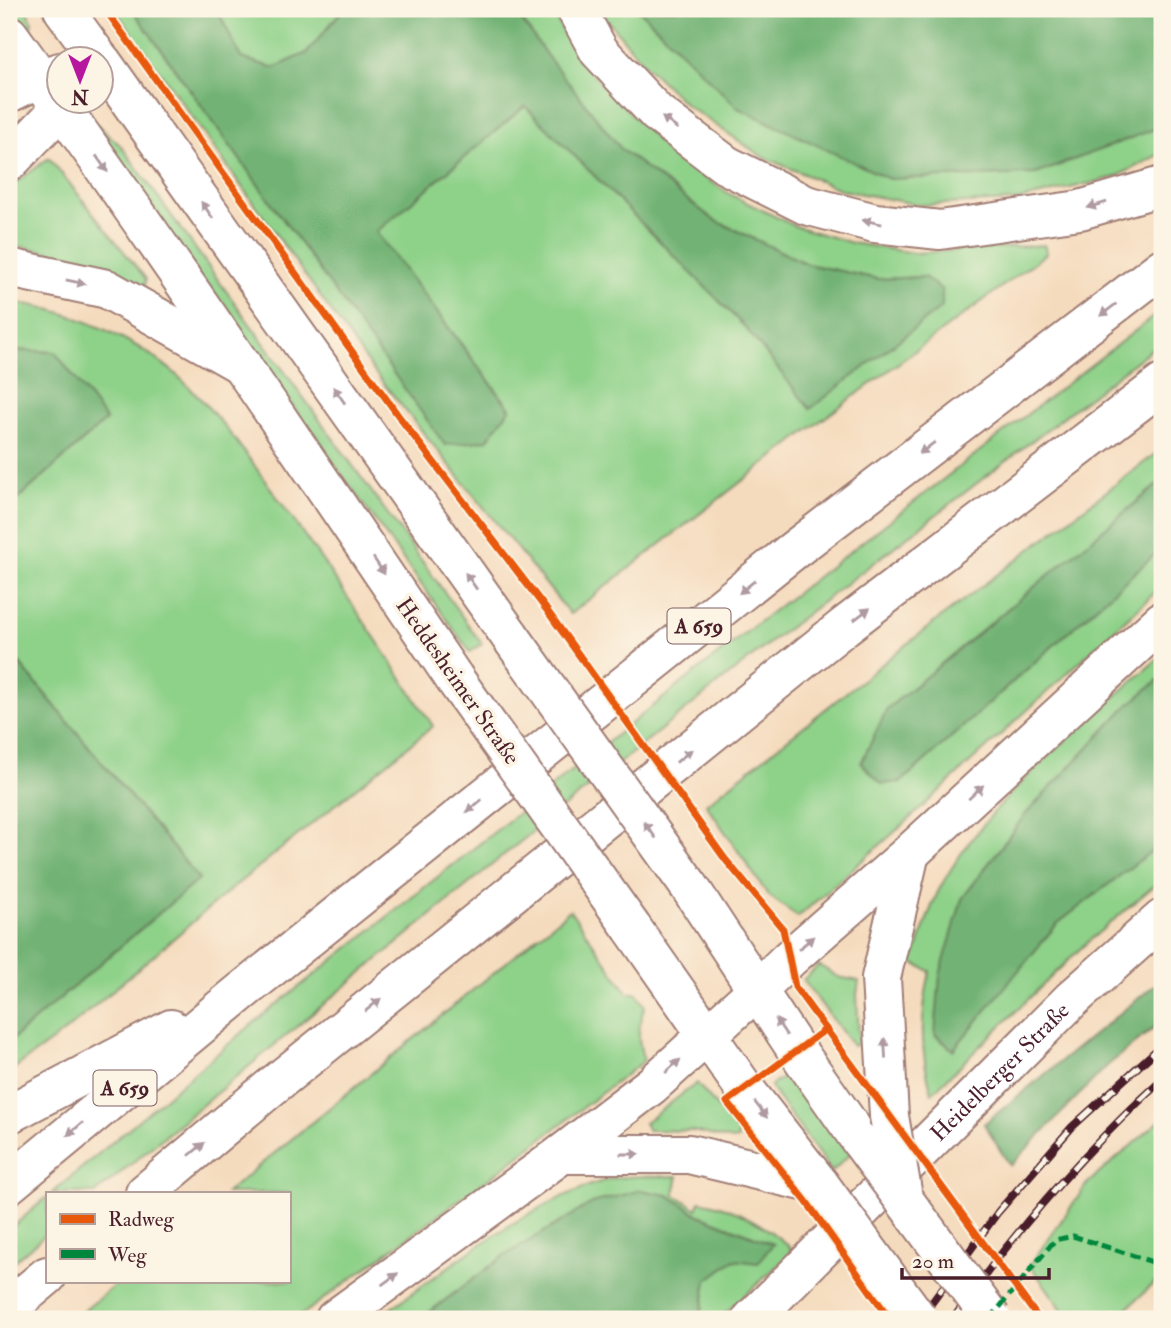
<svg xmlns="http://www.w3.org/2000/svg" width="1171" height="1328" font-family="'IM FELL Double Pica',serif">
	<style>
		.green { fill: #8ed189; stroke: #6c785a; stroke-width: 2 }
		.forest { fill: #72b375; stroke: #5e6950; stroke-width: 2 }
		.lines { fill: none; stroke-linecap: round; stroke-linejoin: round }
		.secondary-casing { stroke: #a07d74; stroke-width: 42 }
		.highway-casing { stroke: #a07d74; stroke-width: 42 }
		.secondary { stroke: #fff; stroke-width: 38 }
		.highway { stroke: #fff; stroke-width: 38 }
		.rail-casing { stroke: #4a1f2b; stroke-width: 8 }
		.rail { stroke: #fcf5e5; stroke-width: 5; stroke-dasharray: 16; stroke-linecap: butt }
		.secondary-bridge-casing { stroke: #a07d74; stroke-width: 42; stroke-linecap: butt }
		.secondary-bridge { stroke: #fff; stroke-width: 38 }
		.quiet { stroke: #00873e; stroke-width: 5; stroke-dasharray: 10 5; stroke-linecap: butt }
		.cycleway-casing { stroke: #fcf5e5; stroke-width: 11 }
		.cycleway { stroke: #e8590c; stroke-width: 7 }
		.oneway { fill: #ae9aa0 }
		.labels { text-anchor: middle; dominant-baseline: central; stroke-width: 7; stroke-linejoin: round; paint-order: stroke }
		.shield { fill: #fcf5e5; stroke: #7f5f63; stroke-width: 2 }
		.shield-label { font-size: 21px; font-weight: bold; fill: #4a1f2b }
		.street-label { font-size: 23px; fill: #4a1f2b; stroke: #fcf5e5 }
	</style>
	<rect width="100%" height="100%" fill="#fcf5e5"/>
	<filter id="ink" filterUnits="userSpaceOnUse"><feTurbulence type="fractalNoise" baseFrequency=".0143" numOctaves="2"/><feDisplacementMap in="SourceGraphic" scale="14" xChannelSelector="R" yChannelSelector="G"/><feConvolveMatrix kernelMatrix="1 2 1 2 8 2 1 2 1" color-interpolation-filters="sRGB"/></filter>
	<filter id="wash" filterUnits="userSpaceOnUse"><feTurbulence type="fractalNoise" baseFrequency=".00686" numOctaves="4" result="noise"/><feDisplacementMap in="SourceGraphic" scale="28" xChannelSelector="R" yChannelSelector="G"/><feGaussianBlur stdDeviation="1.57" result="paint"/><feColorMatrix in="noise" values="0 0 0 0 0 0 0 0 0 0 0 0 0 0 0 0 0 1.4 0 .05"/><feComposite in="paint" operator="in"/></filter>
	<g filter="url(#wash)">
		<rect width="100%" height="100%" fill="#f5dbbe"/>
		<!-- green -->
		<g class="green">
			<path d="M 9,9 L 27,9 L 32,22 L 30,30 L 24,34 Z"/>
			<path d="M 115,9 L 132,9 L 445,444 L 510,408 L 376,232 L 525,106 L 744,326 L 810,408 L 924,277 L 878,279 L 807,264 L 714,220 L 622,150 L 547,56 L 514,9 L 551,9 L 578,59 L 672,156 L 731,195 L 795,226 L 852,243 L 914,253 L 1044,245 L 1047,253 L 807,431 L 570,614 L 375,373 Z"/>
			<path d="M 217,9 L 343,9 L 307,53 L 274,68 L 241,58 Z"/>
			<path d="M 601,9 L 638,9 L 738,108 L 1036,174 L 1162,126 L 1162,153 L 1116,177 L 1015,201 L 920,205 L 842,190 L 763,157 L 686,105 L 644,64 L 604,16 Z"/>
			<path d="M 98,125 L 121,146 L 482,644 L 470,652 L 93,130 Z"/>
			<path d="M 49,158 L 146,279 L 144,287 L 97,263 L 24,247 L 9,247 L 9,188 Z"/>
			<path d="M 9,302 C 65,307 140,340 181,379 C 222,418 254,465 287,511 C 338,582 386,653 433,726 L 230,890 L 63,1033 L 9,1072 L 9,1042 L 199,879 L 9,651 L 9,507 L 106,420 L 55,352 L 9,350 Z"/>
			<path d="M 1162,310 L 1162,341 L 777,637 L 505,854 L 96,1193 L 52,1193 L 256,1021 L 759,622 Z"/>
			<path d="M 1162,449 L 1162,481 L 887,709 L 901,782 L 1162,548 L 1162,586 L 906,822 L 798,917 L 768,895 L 706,804 L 940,618 Z"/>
			<path d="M 1162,655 L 1162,677 L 1126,707 L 1026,814 L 962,899 L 935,1035 L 953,1050 L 1057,923 L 1162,843 L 1162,879 L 1083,946 L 932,1093 C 919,1051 921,1013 930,971 L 912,963 C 921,939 928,911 940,888 C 987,800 1088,721 1162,655 Z"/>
			<path d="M 570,910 L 628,993 L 637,993 L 645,1006 C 637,1027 637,1039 644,1061 L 491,1177 L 296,1319 L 74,1319 L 120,1281 L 289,1281 L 289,1193 L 226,1193 Z"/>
			<path d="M 819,965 L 838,977 L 859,981 L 857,994 L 859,1043 L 853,1046 L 803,980 Z"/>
			<path d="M 789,1074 L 803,1088 L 850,1154 L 832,1172 L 773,1091 L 771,1085 Z"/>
			<path d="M 697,1083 L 738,1132 L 738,1139 L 732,1140 L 693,1131 L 648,1130 L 644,1123 Z"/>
			<path d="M 1162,1119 L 1162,1276 L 1123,1312 L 1128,1319 L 1069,1319 L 1030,1265 L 1088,1183 Z"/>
			<path d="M 678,1176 L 674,1194 L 697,1209 L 700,1201 C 737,1208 766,1225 794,1251 L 719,1319 L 697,1319 L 701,1316 L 707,1280 L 734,1260 L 773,1244 L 699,1215 L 668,1195 L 504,1256 L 420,1319 L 376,1319 C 448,1269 519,1208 603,1181 C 626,1174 654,1177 678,1176 Z"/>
			<path d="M 47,1197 L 47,1233 L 9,1266 L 9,1230 Z"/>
		</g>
		<!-- forest -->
		<g class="forest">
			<path d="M 132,9 L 217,9 L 241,58 L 274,68 L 307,53 L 343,9 L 514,9 L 547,56 L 622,150 L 714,220 L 807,264 L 878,279 L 924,277 L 942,290 L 942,307 L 810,409 L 744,326 L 525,106 L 376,232 L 510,409 L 487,440 L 445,445 Z"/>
			<path d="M 638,9 L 1162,9 L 1162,126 L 1036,174 L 889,179 L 738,108 Z"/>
			<path d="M 9,350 L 55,352 L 106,420 L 9,507 Z"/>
			<path d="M 1162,481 L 1162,548 L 901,782 L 882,784 L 861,763 L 887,709 Z"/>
			<path d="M 9,651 L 199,879 L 9,1042 Z"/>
			<path d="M 1162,677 L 1162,843 L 1057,924 L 953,1050 L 935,1034 L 940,975 L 962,899 L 1026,814 L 1126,707 Z"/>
			<path d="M 1162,979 L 1162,1021 L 1107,1066 L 1010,1166 L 984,1124 Z"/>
			<path d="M 641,1190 L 668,1195 L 699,1215 L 773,1244 L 758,1263 L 734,1260 L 707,1280 L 701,1316 L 697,1319 L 420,1319 L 504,1256 L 592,1203 Z"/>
		</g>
	</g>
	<g filter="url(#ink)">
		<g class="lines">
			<defs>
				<g id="secondary">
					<path d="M 63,9 L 100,60"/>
					<path d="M 9,35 C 162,246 308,462 454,678"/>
					<path d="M 102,62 L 510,636"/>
					<path d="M 689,886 L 796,1049 L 862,1143"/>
					<path d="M 632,928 L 744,1088 L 820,1185"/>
					<path d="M 889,1116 L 881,978 L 910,853"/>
					<path d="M 562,1154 L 689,1154 L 820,1185"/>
					<path d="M 335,1319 L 562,1154 L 652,1085 L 757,990 L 789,959 L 910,853 L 1162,621"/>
					<path id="s1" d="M 752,1319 L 1071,1000 L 1162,919"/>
				</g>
				<g id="highway">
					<path d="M 576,9 L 599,51 L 657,113 L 726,165 L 806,205 L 875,223 L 940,230 L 1080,210 L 1162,186"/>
					<path d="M 9,93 L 40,78 L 60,72"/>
					<path d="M 9,162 L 67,102"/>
					<path d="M 9,268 L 107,289 L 242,365"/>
					<path d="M 9,1114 L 171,1029"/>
					<path d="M 9,1184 L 241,992 L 790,553 L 1162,268"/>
					<path d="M 145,1193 L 270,1088 L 845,626 L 1162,384"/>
					<path d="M 9,1308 L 47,1276"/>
				</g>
			</defs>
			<!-- secondary casing -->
			<use href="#secondary" class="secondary-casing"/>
			<!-- highway casing -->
			<use href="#highway" class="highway-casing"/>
			<!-- secondary -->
			<use href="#secondary" class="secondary"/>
			<!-- highway -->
			<use href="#highway" class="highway"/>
			<defs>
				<g id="rail">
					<path d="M 920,1319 L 998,1212 L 1072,1127 L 1162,1045"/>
					<path d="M 953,1319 C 1014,1232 1084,1151 1162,1080"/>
				</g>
			</defs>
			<!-- rail casing -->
			<use href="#rail" class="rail-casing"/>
			<!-- rail -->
			<use href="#rail" class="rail"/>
			<defs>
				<g id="secondary-bridge">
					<path d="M 510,636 L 689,886"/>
					<path d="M 454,678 L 632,928"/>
					<path d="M 889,1116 L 902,1191"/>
					<path d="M 862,1143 L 992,1319"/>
					<path d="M 820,1185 L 918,1319"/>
				</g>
			</defs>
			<!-- secondary-bridge casing -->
			<use href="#secondary-bridge" class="secondary-bridge-casing"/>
			<!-- secondary-bridge -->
			<use href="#secondary-bridge" class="secondary-bridge"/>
			<!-- quiet -->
			<path class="quiet" d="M 990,1319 L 1055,1240 L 1073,1236 L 1162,1265"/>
			<defs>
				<g id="cycleway">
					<path d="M 105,9 L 400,418 L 546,609 L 725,859 L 783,929 L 795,987 L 1039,1319"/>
					<path d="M 826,1029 L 727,1102 L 806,1201 L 890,1319"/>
				</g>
			</defs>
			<!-- cycleway casing -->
			<use href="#cycleway" class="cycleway-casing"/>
			<!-- cycleway -->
			<use href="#cycleway" class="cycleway"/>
		</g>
		<!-- one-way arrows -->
		<defs><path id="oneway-solid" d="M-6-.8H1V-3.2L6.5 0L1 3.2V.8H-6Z" transform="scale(1.75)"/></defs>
		<g class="oneway">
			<use href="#oneway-solid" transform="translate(670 123) rotate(-143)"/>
			<use href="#oneway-solid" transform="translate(102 164) rotate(55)"/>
			<use href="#oneway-solid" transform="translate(1097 205) rotate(164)"/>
			<use href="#oneway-solid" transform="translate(207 210) rotate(-125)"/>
			<use href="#oneway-solid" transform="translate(872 222) rotate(-168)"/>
			<use href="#oneway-solid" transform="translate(76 282) rotate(12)"/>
			<use href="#oneway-solid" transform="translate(1108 310) rotate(143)"/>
			<use href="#oneway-solid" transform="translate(339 395) rotate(-125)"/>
			<use href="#oneway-solid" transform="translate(927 448) rotate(143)"/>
			<use href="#oneway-solid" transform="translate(379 566) rotate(56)"/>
			<use href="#oneway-solid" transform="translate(471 581) rotate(-125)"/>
			<use href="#oneway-solid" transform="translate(747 587) rotate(141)"/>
			<use href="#oneway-solid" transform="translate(862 614) rotate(-37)"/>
			<use href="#oneway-solid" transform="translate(684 756) rotate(-39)"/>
			<use href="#oneway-solid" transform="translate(976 792) rotate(-43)"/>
			<use href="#oneway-solid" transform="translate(474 806) rotate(141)"/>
			<use href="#oneway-solid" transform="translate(650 830) rotate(-126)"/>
			<use href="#oneway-solid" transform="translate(806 943) rotate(-41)"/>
			<use href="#oneway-solid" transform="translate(373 1005) rotate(-39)"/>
			<use href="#oneway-solid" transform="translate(781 1027) rotate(-124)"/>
			<use href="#oneway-solid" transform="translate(885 1048) rotate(-93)"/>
			<use href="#oneway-solid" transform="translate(673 1066) rotate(-42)"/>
			<use href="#oneway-solid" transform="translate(761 1110) rotate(52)"/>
			<use href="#oneway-solid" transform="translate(75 1129) rotate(140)"/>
			<use href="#oneway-solid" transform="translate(197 1149) rotate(-40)"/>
			<use href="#oneway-solid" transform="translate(630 1154)"/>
			<use href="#oneway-solid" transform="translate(390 1279) rotate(-36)"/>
		</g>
	</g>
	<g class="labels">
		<!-- shield labels -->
		<g class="shield">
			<rect x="667.5" y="608.5" width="63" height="35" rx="5"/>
			<rect x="93.5" y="1070.5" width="63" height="35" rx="5"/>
		</g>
		<g class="shield-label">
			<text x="699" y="626">A 659</text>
			<text x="125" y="1088">A 659</text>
		</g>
		<!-- street labels -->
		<g class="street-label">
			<text transform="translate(458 681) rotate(55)">Heddesheimer Straße</text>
			<text stroke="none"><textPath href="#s1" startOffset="350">Heidelberger Straße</textPath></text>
		</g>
	</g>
	<!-- margin -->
	<rect width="1171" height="1328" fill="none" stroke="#fcf5e5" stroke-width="35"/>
	<!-- legend -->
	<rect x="46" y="1192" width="245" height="91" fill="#fcf5e5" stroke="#b59f9b" stroke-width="2"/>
	<rect x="60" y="1214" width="35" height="10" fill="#e8590c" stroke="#b59f9b" stroke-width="2"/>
	<text x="108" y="1226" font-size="21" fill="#4a1f2b">Radweg</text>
	<rect x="60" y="1249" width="35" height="10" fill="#00873e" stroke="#b59f9b" stroke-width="2"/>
	<text x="108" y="1262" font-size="21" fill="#4a1f2b">Weg</text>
	<!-- north arrow -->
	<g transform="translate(80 80) rotate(180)"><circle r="33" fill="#fcf5e5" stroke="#b59f9b" stroke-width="2"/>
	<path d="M0-5L12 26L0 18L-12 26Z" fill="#b5179e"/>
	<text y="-10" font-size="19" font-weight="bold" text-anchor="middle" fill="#4a1f2b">N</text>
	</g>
	<!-- scale -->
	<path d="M902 1268v10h147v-10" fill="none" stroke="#4a1f2b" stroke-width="3.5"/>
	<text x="912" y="1268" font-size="21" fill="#4a1f2b" stroke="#fcf5e5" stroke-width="5" paint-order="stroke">20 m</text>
</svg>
